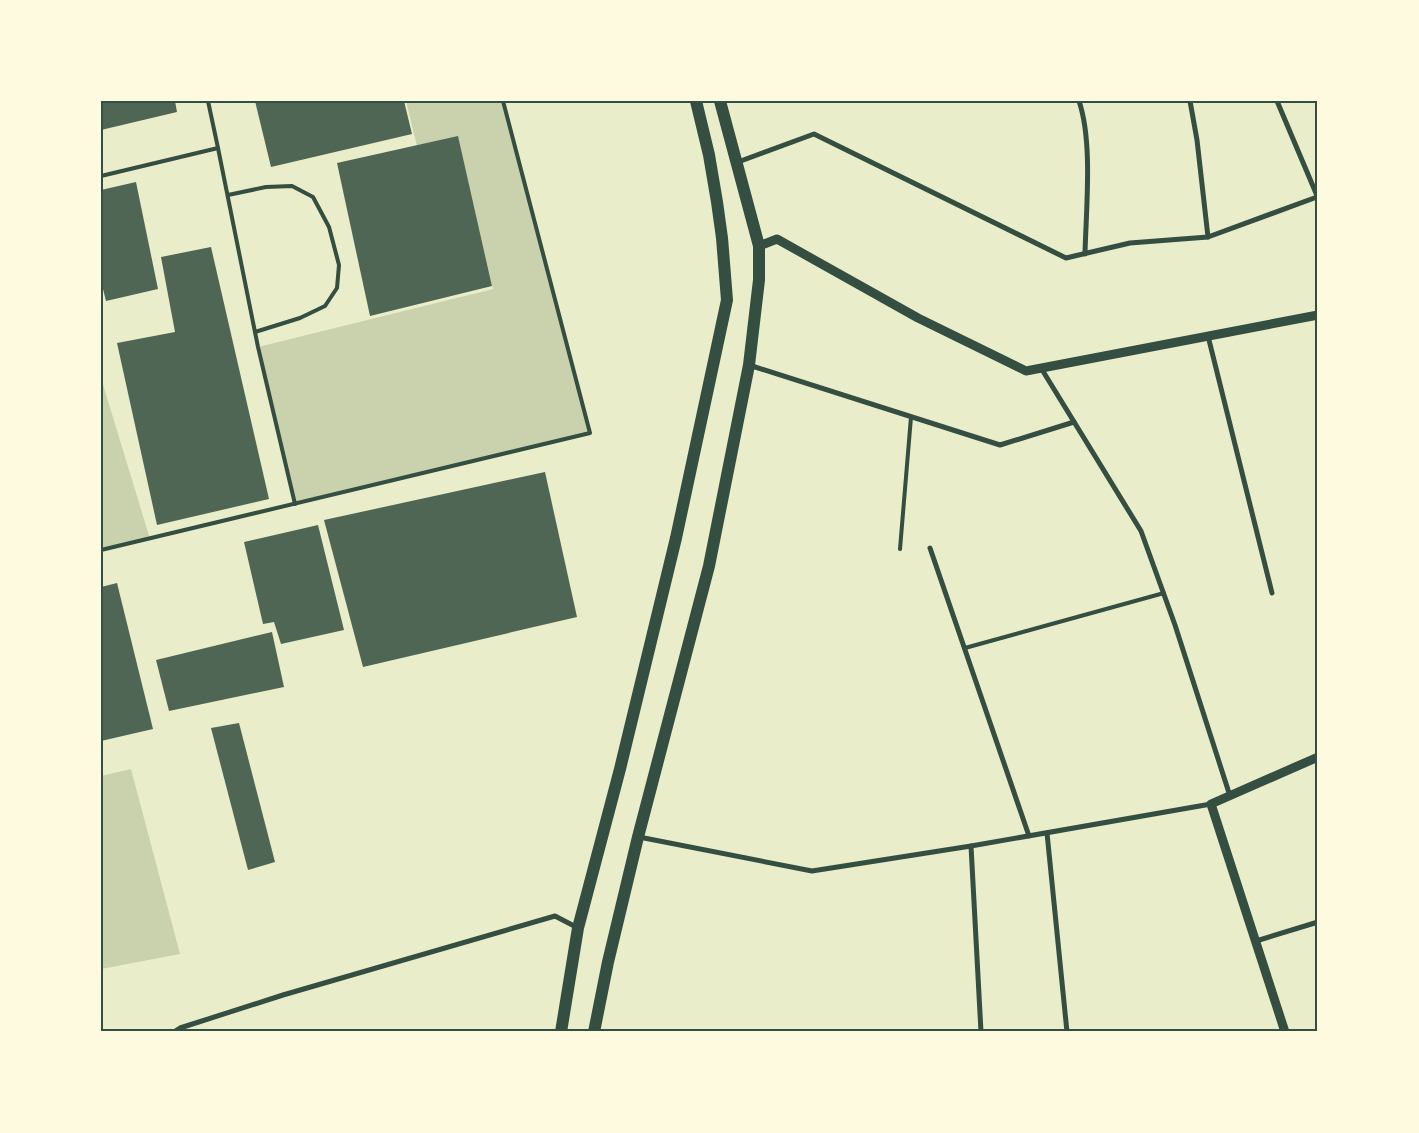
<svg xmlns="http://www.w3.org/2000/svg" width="1419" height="1133" font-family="Manrope,sans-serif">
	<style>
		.green { fill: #cad2ad }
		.building { fill: #4f6655 }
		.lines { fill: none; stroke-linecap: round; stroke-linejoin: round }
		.service { stroke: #344e41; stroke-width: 4 }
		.minor { stroke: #344e41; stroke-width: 5 }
		.tertiary { stroke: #344e41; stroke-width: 9 }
		.primary { stroke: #344e41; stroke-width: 12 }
		.neatline { fill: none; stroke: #344e41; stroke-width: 2 }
	</style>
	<rect width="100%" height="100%" fill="#e9edc9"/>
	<!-- green -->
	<g class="green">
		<path d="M 406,101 L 502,101 L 590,433 L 295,504 L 258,347 L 493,289 L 458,137 L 417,146 Z"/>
		<path d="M 101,378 L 150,539 L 101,550 Z"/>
		<path d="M 131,769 L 180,954 L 101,969 L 101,776 Z"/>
	</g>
	<!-- building -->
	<g class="building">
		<path d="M 101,101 L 175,101 L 177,112 L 101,130 Z"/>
		<path d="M 255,101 L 404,101 L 412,134 L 271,167 Z"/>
		<path d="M 458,136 L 492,286 L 370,316 L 337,163 Z"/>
		<path d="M 136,182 L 158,289 L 106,301 L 101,281 L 101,190 Z"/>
		<path d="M 211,247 L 269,499 L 157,525 L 117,343 L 175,332 L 161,257 Z"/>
		<path d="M 545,472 L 577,617 L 363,667 L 324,520 Z"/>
		<path d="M 318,525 L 344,630 L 281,644 L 274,622 L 263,624 L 244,542 Z"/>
		<path d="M 117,583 L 153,729 L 101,741 L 101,587 Z"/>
		<path d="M 272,632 L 284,687 L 169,711 L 156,660 Z"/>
		<path d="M 239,723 L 275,862 L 248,870 L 211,728 Z"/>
	</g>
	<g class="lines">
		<!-- service -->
		<g class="service">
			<path d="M 208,101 L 218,148"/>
			<path d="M 101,176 L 218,148 L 258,347 L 295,504"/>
			<path d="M 228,195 L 266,187 L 292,186 L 313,197 L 329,227 L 339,265 L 337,288 L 325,306 L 300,318 L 255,332"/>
			<path d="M 900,549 L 911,417"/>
			<path d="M 101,550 L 590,433 L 503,101"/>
			<path d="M 965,648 L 1164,593"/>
		</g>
		<!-- minor -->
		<g class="minor">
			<path d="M 1079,101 C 1093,142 1086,209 1085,254"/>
			<path d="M 1190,101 L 1197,140 L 1208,237"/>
			<path d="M 1277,101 L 1318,198"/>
			<path d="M 738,162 L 814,134 L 1066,258 L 1130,243 L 1208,237 L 1317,197"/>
			<path d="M 1208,336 L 1272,593"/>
			<path d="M 749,365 L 1000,445 L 1074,422"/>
			<path d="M 1041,368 L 1141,531 L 1175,625 L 1230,796"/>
			<path d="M 930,548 L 1029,836"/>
			<path d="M 1047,833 L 1067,1032"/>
			<path d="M 639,837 L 812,871 L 971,846 L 1211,804"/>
			<path d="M 971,846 L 981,1032"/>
			<path d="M 1256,941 L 1318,922"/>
			<path d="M 174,1032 L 180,1028 L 283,995 L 555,916 L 578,928"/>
		</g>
		<!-- tertiary -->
		<g class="tertiary">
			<path d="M 759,246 L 777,239 L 918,318 L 1026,371 L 1318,315"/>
			<path d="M 1285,1032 L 1211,804 L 1318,757"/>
		</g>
		<!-- primary -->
		<g class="primary">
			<path d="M 561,1032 L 578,928 L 620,769 L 676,538 L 727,300 L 722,238 L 717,202 L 709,155 L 696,101"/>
			<path d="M 594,1032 L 608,962 L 638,837 L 709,566 L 749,365 L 759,280 L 759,246 L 720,101"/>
		</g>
	</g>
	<!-- border -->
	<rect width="1419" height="1133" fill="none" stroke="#fefae0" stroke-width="205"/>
	<rect x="102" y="102" width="1214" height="928" class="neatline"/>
</svg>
